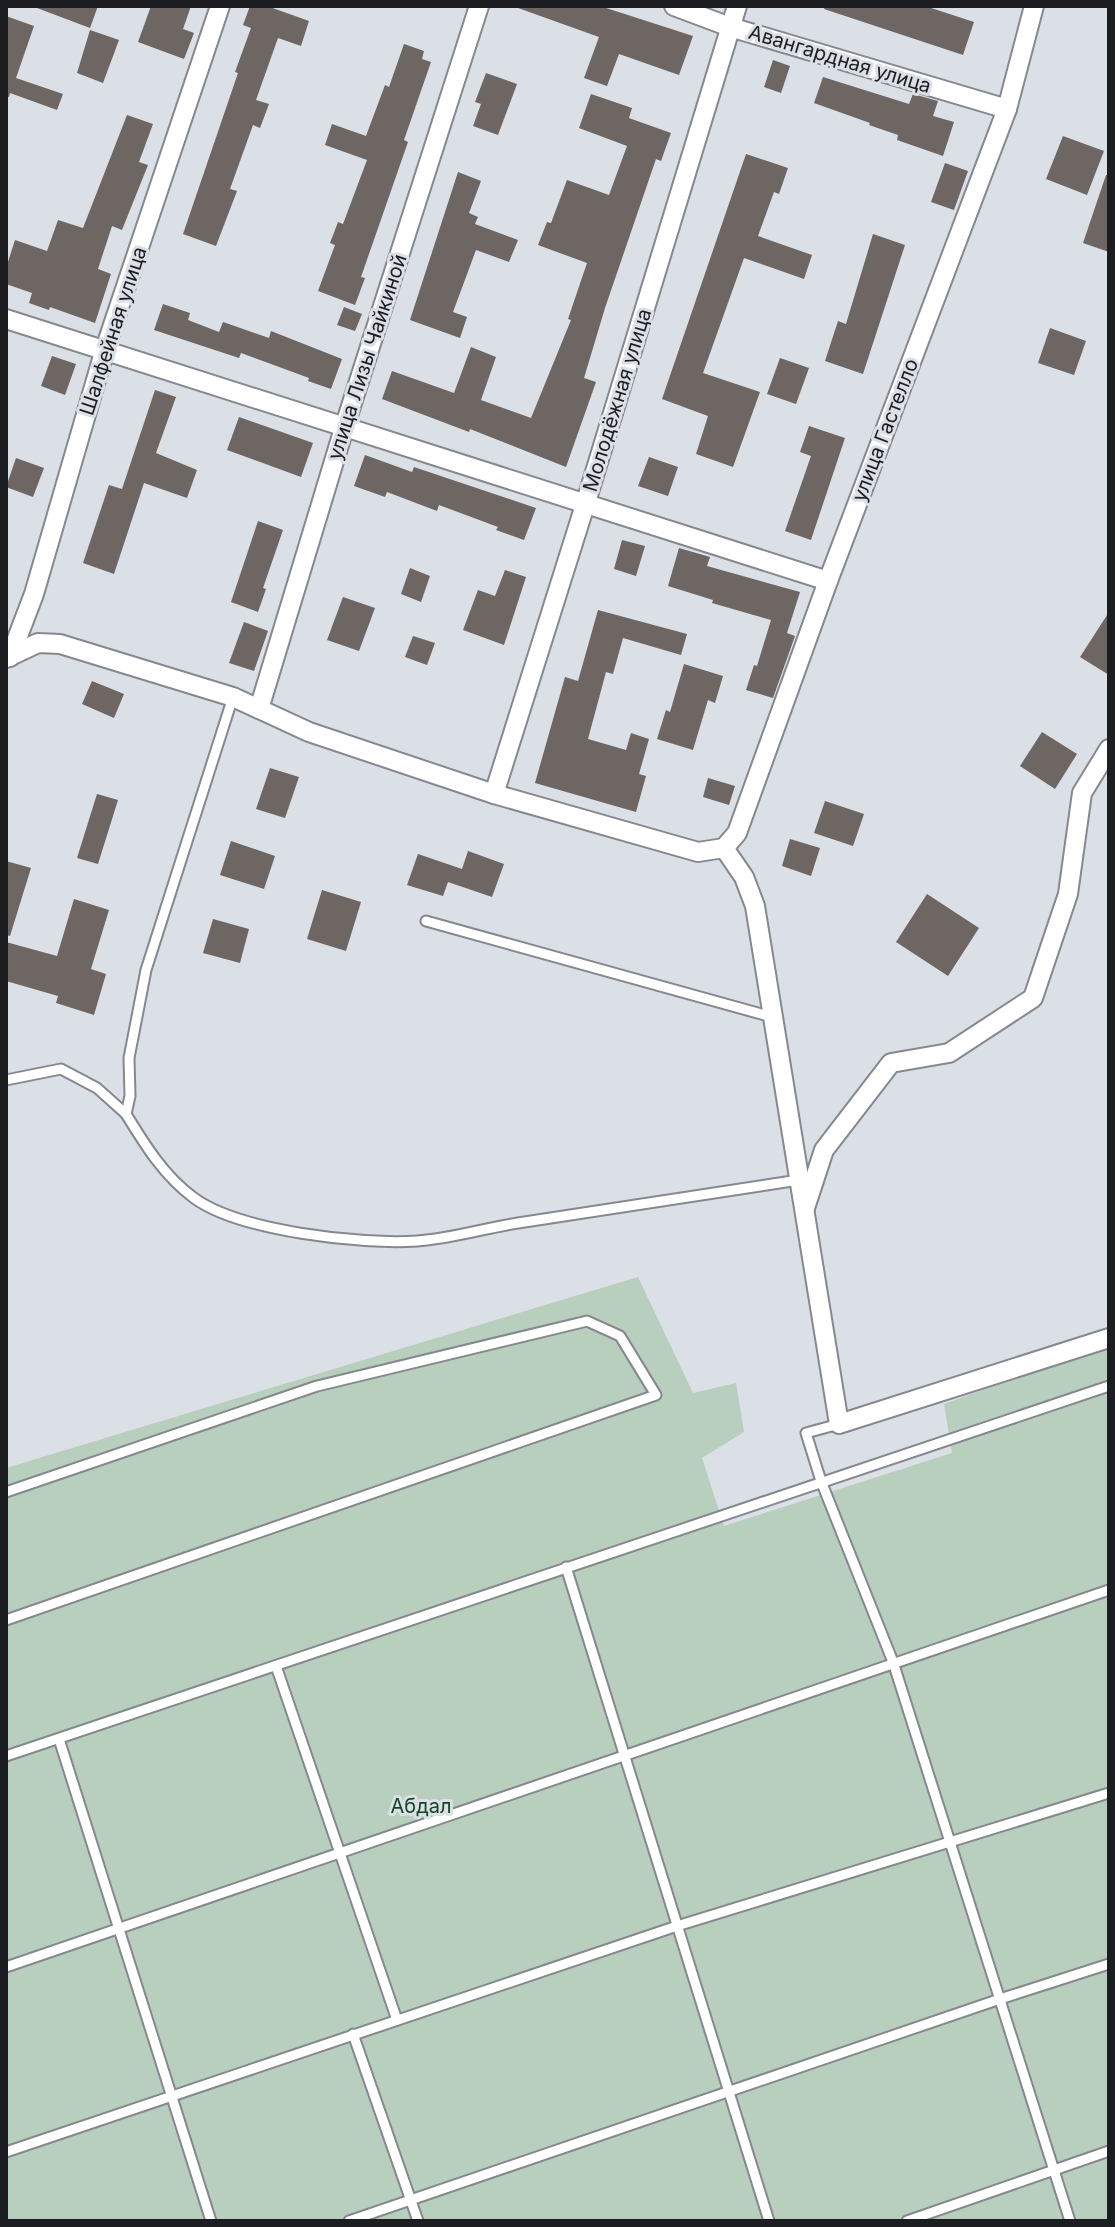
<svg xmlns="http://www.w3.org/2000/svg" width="1115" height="2227" font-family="Inter,sans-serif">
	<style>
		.green { fill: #b9cfbd }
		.building { fill: #6e6663 }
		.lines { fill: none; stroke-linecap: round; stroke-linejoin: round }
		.service-casing { stroke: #85898f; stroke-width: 13 }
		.minor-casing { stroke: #85898f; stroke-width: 22 }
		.service { stroke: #fff; stroke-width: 9 }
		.minor { stroke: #fff; stroke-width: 18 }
		.labels { text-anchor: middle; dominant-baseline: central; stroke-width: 6; stroke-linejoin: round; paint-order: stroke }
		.street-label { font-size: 20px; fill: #1c1d20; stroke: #dbdfe6 }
		.park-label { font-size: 20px; fill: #114724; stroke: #dbdfe6 }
	</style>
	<rect width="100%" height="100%" fill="#dbdfe6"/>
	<!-- green -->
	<path class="green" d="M 638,1277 L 693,1393 L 736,1383 L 744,1432 L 702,1458 L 724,1526 L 952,1453 L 944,1404 L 1109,1344 L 1109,2221 L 6,2221 L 6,1468 Z"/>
	<!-- building -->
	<g class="building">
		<path d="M 37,6 L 98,6 L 90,28 L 37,8 Z"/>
		<path d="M 151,6 L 191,6 L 183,29 L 194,33 L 184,59 L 138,42 Z"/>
		<path d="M 250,6 L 267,6 L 309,21 L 301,46 L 278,38 L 256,100 L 269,104 L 260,128 L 253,125 L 230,189 L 237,191 L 216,246 L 183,234 L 238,73 L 235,72 L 251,28 L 243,25 Z"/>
		<path d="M 519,6 L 600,6 L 693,36 L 679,75 L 619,54 L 607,86 L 584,78 L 599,37 L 518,8 Z"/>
		<path d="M 825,6 L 925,6 L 974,22 L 963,55 L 824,9 Z"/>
		<path d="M 6,16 L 34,26 L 16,78 L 63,94 L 57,110 L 10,93 L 9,97 L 6,97 Z"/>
		<path d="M 90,30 L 119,40 L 103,83 L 77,73 Z"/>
		<path d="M 404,44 L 424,51 L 422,59 L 431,62 L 404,140 L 408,142 L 361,277 L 365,278 L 355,305 L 318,291 L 335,245 L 330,243 L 338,222 L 343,224 L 367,160 L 325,145 L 332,124 L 366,136 L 385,85 L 389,87 Z"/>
		<path d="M 773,60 L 790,66 L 781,93 L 764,87 Z"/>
		<path d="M 486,73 L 517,84 L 498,135 L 473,126 L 481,104 L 475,102 Z"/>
		<path d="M 823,77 L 909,104 L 913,94 L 938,101 L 933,116 L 954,122 L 943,156 L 897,140 L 898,135 L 869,125 L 870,123 L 814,103 Z"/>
		<path d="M 591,94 L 632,108 L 629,118 L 671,133 L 661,161 L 656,159 L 605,308 L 584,378 L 596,382 L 566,467 L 470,429 L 469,432 L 382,399 L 392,371 L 454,393 L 471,347 L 496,357 L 481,400 L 531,418 L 571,320 L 568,319 L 587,263 L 538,245 L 547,222 L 551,223 L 567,180 L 609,195 L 627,146 L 579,128 Z"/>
		<path d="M 127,115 L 153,124 L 139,162 L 148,165 L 122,230 L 112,226 L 98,269 L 111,274 L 95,323 L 50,307 L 49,310 L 29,303 L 32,293 L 6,284 L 6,268 L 15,240 L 47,251 L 58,220 L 83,228 Z"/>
		<path d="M 1063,136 L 1104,151 L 1087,195 L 1046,179 Z"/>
		<path d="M 746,154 L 788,168 L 779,194 L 774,192 L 758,236 L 812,255 L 804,279 L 744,258 L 703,373 L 760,392 L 733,467 L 696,454 L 708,416 L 662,399 Z"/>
		<path d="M 945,163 L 968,171 L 954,210 L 931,202 Z"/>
		<path d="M 458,172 L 481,181 L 469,213 L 478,217 L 475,224 L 518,240 L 509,262 L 476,250 L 453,312 L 467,317 L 460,338 L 410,320 Z"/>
		<path d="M 1106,175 L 1109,175 L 1109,252 L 1083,243 Z"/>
		<path d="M 873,234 L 905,245 L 863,374 L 825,361 L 838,321 L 846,324 Z"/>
		<path d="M 163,304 L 190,313 L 188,320 L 219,332 L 223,322 L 269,338 L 271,331 L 342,359 L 331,389 L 308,381 L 309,378 L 241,353 L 239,358 L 154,330 Z"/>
		<path d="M 344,307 L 362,314 L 355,331 L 337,325 Z"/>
		<path d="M 1050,328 L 1086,341 L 1074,375 L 1038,363 Z"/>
		<path d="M 52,356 L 76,364 L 65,395 L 41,386 Z"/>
		<path d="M 780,358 L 809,368 L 796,404 L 767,394 Z"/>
		<path d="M 155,390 L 176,397 L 156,453 L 197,470 L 187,498 L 144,483 L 114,574 L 83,563 L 109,485 L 122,489 Z"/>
		<path d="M 239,417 L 313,443 L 301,477 L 227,450 Z"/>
		<path d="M 809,426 L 845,438 L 811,540 L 785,531 L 811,456 L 800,452 Z"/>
		<path d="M 365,455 L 412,472 L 414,467 L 536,508 L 524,540 L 496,530 L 498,527 L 439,505 L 437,511 L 387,492 L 385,497 L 354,486 Z"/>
		<path d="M 649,457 L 678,467 L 668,496 L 638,486 Z"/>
		<path d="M 16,458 L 44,468 L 33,497 L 6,487 Z"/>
		<path d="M 258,521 L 283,530 L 263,588 L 266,589 L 258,612 L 231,602 Z"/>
		<path d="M 622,540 L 645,546 L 636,576 L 614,569 Z"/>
		<path d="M 679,548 L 710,557 L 707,566 L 800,592 L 787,633 L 795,636 L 773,698 L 746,690 L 754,665 L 757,666 L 771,620 L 712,603 L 713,600 L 668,586 Z"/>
		<path d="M 410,568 L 430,576 L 421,602 L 401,594 Z"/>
		<path d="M 505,570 L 526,577 L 504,645 L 463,630 L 478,590 L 495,596 Z"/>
		<path d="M 343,597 L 375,608 L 359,651 L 327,640 Z"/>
		<path d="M 598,610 L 687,634 L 681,655 L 623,638 L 613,674 L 606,672 L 588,739 L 626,750 L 631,733 L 649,739 L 639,774 L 646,776 L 636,812 L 535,783 L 565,677 L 578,681 Z"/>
		<path d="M 1109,612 L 1109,675 L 1080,657 Z"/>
		<path d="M 244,622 L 268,631 L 254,671 L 229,663 Z"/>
		<path d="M 413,636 L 435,643 L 427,665 L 405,657 Z"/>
		<path d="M 684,664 L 723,676 L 715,703 L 708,700 L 693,750 L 657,739 L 666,710 L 670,712 Z"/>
		<path d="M 92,681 L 124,694 L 114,718 L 82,704 Z"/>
		<path d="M 1042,732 L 1077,754 L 1055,789 L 1020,766 Z"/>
		<path d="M 270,768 L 299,777 L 285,818 L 256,809 Z"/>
		<path d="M 708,778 L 735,786 L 729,805 L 703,797 Z"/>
		<path d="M 97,794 L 118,800 L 98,864 L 77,858 Z"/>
		<path d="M 825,801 L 864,814 L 853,846 L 814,833 Z"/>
		<path d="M 790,839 L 820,848 L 811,876 L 782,866 Z"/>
		<path d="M 231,841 L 275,856 L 264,889 L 220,875 Z"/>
		<path d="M 468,851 L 504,864 L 492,897 L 448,882 L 443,896 L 407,885 L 418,854 L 462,869 Z"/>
		<path d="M 6,861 L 31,868 L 10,936 L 6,935 Z"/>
		<path d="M 322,890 L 361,902 L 346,951 L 307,939 Z"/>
		<path d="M 927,894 L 979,928 L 948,976 L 896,942 Z"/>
		<path d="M 74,899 L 109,910 L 91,969 L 106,974 L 94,1015 L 56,1003 L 58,996 L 6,981 L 6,942 L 57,956 Z"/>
		<path d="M 213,919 L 249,929 L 240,963 L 203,953 Z"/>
	</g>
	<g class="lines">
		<defs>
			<g id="service">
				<path d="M 233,697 L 146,970 L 129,1058 L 130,1096 L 126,1114 C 145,1145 164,1176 194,1198 C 239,1231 362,1245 417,1241 C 451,1239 485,1228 518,1223 C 612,1208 706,1194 799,1180"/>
				<path d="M 426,921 L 772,1017"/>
				<path d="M 6,1080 L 61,1069 L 97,1088 L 126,1114"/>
				<path d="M 839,1424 L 806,1433 L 821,1481 L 893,1662 L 1070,2221"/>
				<path d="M 6,1492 L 317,1386 L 587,1321 L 620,1336 L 656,1395 L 6,1620"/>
				<path d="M 566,1567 L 769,2221"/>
				<path d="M 276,1666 L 397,2020"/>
				<path d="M 59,1739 L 211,2221"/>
				<path d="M 6,1756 L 1109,1386"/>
				<path d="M 6,1967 L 1109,1590"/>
				<path d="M 353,2034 L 418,2221"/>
				<path d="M 6,2152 L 677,1926 L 1109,1793"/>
				<path d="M 349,2221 L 1000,1999 L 1109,1964"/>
				<path d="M 907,2221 L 1109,2151"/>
			</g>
			<g id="minor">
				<path d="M 674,6 L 730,27 L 1007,109"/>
				<path d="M 6,319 L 828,581"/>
				<path d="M 10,657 L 34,594 L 105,349 L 220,6"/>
				<path d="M 6,658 L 38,643 L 60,644 L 233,697 L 309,732 L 494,794 L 698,852 L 724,848"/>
				<path d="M 259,709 L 345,425 L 479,6"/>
				<path d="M 494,794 L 585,505 L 737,6"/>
				<path d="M 724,848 L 737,833 L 828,581 L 1007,109 L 1034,6"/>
				<path d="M 724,848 L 744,877 L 755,906 L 839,1424 L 1109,1338"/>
				<path d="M 805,1208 L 824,1150 L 891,1063 L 949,1053 L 1033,998 L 1068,894 L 1082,793 L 1109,749"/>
			</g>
		</defs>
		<!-- service casing -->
		<use href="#service" class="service-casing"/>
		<!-- minor casing -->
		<use href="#minor" class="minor-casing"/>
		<!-- service -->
		<use href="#service" class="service"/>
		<!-- minor -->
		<use href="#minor" class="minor"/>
	</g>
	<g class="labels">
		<!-- street labels -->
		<g class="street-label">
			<text transform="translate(840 59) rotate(17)">Авангардная улица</text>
			<text transform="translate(113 331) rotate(-72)">Шалфейная улица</text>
			<text transform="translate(367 357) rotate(-72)">улица Лизы Чайкиной</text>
			<text transform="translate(617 400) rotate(-73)">Молодёжная улица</text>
			<text transform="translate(885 430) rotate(-69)">улица Гастелло</text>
		</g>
		<!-- park labels -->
		<g class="park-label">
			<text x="421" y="1806">Абдал</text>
		</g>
	</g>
	<!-- border -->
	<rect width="1115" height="2227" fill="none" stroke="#1c1d20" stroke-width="16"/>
</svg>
